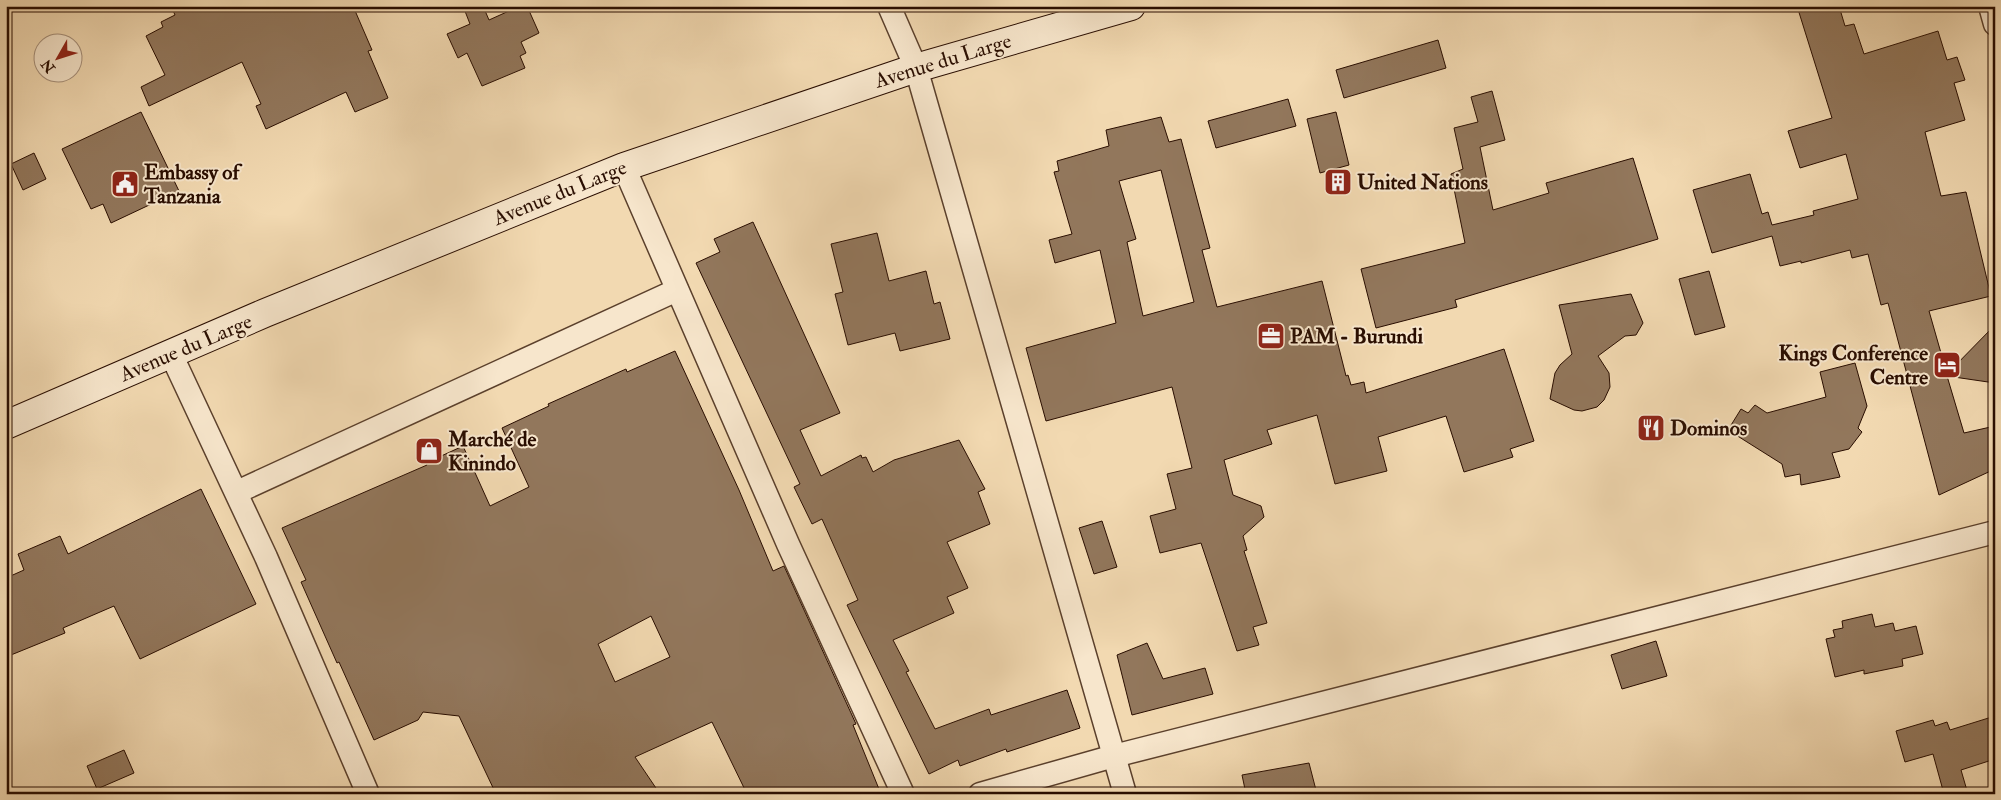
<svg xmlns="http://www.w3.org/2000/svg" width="2001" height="800" font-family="'IM FELL Double Pica',serif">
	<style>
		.building { fill: #92775c; stroke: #290d00; fill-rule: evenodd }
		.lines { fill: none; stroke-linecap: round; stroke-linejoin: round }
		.minor-casing { stroke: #5b402c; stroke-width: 25 }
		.secondary-casing { stroke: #290d00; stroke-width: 30 }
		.minor { stroke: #f7e6cc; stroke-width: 22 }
		.secondary { stroke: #f7e6cc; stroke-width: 28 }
		.labels { text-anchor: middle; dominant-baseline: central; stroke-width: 4; stroke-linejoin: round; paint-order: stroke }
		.street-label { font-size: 21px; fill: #290d00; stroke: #f7e6cc }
		.poi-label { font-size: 21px; font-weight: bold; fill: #290d00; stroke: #f7e6cc; text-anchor: start }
	</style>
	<rect width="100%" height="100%" fill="#f2d9b1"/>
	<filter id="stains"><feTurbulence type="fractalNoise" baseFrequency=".004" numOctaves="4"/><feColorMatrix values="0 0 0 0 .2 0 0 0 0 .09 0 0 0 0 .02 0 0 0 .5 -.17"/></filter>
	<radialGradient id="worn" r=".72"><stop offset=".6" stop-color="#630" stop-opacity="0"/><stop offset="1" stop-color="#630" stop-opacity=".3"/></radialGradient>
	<!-- building -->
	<g class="building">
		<path d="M 171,6 L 353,6 L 372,50 L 368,51 L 388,98 L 355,112 L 346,92 L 266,129 L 256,106 L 261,104 L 242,62 L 149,106 L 141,87 L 165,75 L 146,36 L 163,27 L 161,22 L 175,15 Z"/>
		<path d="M 463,6 L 483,6 L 489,20 L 520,6 L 527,6 L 539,33 L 521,42 L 526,53 L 520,56 L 525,68 L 482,86 L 467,53 L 458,58 L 447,34 L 470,24 Z"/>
		<path d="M 1797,6 L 1839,6 L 1845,26 L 1854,24 L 1864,54 L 1938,31 L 1947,60 L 1957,57 L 1965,80 L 1954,83 L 1965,120 L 1925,132 L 1941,196 L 1966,192 L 1991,296 L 1929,311 L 1947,374 L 1995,325 L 1995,383 L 1947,376 L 1964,433 L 1995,426 L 1995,469 L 1939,495 L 1888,303 L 1881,305 L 1868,254 L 1852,258 L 1850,250 L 1801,263 L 1801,261 L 1780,266 L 1772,236 L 1712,253 L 1693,190 L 1750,174 L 1762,214 L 1768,212 L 1772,225 L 1814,215 L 1813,211 L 1858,199 L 1846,154 L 1800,168 L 1788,131 L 1832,118 Z"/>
		<path d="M 1438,40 L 1446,68 L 1344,98 L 1336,70 Z"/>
		<path d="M 1492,91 L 1505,140 L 1480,147 L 1493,210 L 1549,193 L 1546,183 L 1633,158 L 1658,239 L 1455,300 L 1457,307 L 1376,328 L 1361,269 L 1465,243 L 1451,174 L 1463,169 L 1454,128 L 1478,122 L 1471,97 Z"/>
		<path d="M 1288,99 L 1296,126 L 1216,148 L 1208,121 Z"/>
		<path d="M 141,112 L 179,191 L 111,223 L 103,204 L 91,209 L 62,149 Z"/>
		<path d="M 1336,112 L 1349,165 L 1320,173 L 1307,119 Z"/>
		<path d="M 1161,117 L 1169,142 L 1181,139 L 1210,248 L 1202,250 L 1217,307 L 1322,281 L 1346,376 L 1348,375 L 1351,385 L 1364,382 L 1366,393 L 1504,349 L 1534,441 L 1510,449 L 1513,457 L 1464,472 L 1446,416 L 1378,437 L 1387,471 L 1335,484 L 1317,415 L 1267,430 L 1272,444 L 1224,460 L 1233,495 L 1261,506 L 1264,517 L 1243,536 L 1247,550 L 1244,551 L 1267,623 L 1253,627 L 1259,645 L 1237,651 L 1201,543 L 1160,553 L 1150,516 L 1176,509 L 1167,474 L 1192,468 L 1172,387 L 1046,421 L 1026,348 L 1116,323 L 1100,250 L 1055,263 L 1049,240 L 1072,234 L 1054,172 L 1059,171 L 1057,161 L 1109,146 L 1106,130 ZM 1161,170 L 1194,302 L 1143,316 L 1127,242 L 1136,239 L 1119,181 Z"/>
		<path d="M 34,153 L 46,179 L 23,190 L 11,164 Z"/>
		<path d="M 753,222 L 840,413 L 800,430 L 821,476 L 861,455 L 862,458 L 866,457 L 873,472 L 894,460 L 959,440 L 985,489 L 978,492 L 990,524 L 947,542 L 968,588 L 947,597 L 954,613 L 893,640 L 909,671 L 906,672 L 935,729 L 989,709 L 991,715 L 1067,690 L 1080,728 L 1007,752 L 1006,749 L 960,766 L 958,760 L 929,774 L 847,605 L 858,600 L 822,519 L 812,524 L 794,487 L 800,484 L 696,263 L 720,252 L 714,239 Z"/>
		<path d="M 877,233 L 889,281 L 926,271 L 934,304 L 940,302 L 950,339 L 900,351 L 895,333 L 848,345 L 835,294 L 843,292 L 831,244 Z"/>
		<path d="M 1709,271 L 1725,327 L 1695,335 L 1679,279 Z"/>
		<path d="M 1631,294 L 1643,323 L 1636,335 L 1625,336 L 1598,356 L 1609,373 L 1610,387 L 1604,400 L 1597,407 L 1582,411 L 1574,410 L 1550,399 L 1555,373 L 1560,365 L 1572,354 L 1559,305 Z"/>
		<path d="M 675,351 L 739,490 L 773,571 L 784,566 L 856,724 L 853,725 L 881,794 L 747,794 L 712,722 L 635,757 L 660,794 L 496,794 L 459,716 L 423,712 L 418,720 L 374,740 L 339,662 L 337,663 L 301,582 L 306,580 L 282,528 L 427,465 L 426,463 L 463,446 L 490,506 L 529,487 L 502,428 L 549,406 L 548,404 L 626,369 L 627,372 ZM 651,616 L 670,657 L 615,682 L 598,644 Z"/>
		<path d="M 1855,363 L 1867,406 L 1858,428 L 1862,432 L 1849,449 L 1832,453 L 1840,477 L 1801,485 L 1800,474 L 1785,477 L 1782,464 L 1728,430 L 1741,409 L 1748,413 L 1755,405 L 1767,413 L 1826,397 L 1820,372 Z"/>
		<path d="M 201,489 L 256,604 L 140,659 L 114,606 L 63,628 L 65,633 L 6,657 L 6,578 L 24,570 L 18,554 L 60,536 L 68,554 Z"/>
		<path d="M 1102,521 L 1117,567 L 1094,574 L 1079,528 Z"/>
		<path d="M 1872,614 L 1875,627 L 1893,623 L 1895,631 L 1916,626 L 1923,654 L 1902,659 L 1903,666 L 1864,674 L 1864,670 L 1835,677 L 1826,639 L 1835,637 L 1833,630 L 1843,628 L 1842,621 Z"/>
		<path d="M 1656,641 L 1667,676 L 1622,689 L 1611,655 Z"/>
		<path d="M 1147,643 L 1163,679 L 1205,668 L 1213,694 L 1132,715 L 1117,655 Z"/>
		<path d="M 1995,716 L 1995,759 L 1961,770 L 1968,794 L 1944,794 L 1933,754 L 1905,762 L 1896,731 L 1933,720 L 1935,726 L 1947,722 L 1950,730 Z"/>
		<path d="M 124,750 L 134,773 L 97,789 L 87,766 Z"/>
		<path d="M 1309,763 L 1317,794 L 1246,794 L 1242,775 Z"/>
	</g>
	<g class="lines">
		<defs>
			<g id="minor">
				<path d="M 889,6 L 916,68 L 1125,794"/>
				<path d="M 1990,6 L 1995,24"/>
				<path d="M 624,167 L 788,544 L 903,794"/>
				<path d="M 171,354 L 266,557 L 368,794"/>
				<path d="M 237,492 L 677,290"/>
				<path d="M 980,794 L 1114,756 L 1995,532"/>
			</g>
			<path id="secondary" d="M 6,425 L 265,313 L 624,167 L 916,68 L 1131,6"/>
		</defs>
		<!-- minor casing -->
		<use href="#minor" class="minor-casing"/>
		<!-- secondary casing -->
		<use href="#secondary" class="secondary-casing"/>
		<!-- minor -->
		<use href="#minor" class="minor"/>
		<!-- secondary -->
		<use href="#secondary" class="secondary"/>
	</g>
	<!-- icons -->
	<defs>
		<symbol id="building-square" viewBox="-11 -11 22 22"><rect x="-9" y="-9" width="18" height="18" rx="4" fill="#8f2418" stroke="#f7e6cc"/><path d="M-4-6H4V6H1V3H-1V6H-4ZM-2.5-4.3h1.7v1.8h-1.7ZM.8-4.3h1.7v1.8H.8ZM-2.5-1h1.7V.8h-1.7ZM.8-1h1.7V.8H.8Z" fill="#fff"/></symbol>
		<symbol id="civic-square" viewBox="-11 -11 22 22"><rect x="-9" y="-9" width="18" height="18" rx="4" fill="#8f2418" stroke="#f7e6cc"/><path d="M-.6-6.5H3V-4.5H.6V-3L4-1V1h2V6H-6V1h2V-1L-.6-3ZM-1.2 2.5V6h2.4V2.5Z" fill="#fff"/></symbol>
		<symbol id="office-square" viewBox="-11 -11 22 22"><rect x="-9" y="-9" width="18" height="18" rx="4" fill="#8f2418" stroke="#f7e6cc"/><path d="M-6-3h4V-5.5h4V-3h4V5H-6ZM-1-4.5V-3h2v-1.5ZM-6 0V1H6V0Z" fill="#fff"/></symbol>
		<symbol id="hotel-square" viewBox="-11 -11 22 22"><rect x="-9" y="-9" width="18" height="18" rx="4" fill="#8f2418" stroke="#f7e6cc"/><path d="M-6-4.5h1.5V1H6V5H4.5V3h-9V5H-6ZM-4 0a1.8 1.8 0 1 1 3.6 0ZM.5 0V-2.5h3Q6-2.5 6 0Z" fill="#fff"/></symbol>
		<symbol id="restaurant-square" viewBox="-11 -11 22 22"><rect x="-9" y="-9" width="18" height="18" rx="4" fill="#8f2418" stroke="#f7e6cc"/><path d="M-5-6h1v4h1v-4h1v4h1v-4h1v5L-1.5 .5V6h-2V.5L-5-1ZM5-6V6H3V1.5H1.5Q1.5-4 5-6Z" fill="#fff"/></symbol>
		<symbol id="shop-square" viewBox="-11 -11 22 22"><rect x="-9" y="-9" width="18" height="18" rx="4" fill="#8f2418" stroke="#f7e6cc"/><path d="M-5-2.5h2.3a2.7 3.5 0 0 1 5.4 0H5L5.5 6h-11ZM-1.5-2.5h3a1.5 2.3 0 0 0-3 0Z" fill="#fff"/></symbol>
	</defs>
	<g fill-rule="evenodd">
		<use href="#building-square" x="1322" y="166" width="32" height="32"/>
		<use href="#civic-square" x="109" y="168" width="32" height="32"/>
		<use href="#office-square" x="1255" y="320" width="32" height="32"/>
		<use href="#hotel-square" x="1931" y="349" width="32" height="32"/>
		<use href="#restaurant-square" x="1635" y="412" width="32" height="32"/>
		<use href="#shop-square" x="413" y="435" width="32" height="32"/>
	</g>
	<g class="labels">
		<!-- street labels -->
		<g class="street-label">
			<text transform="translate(943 61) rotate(-17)">Avenue du Large</text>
			<text transform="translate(560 193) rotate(-22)">Avenue du Large</text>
			<text transform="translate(186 348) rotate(-23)">Avenue du Large</text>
		</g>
		<!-- poi labels -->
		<g class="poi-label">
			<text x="144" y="172">Embassy of<tspan x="144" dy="24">Tanzania</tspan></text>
			<text x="1357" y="182">United Nations</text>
			<text x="1290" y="336">PAM - Burundi</text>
			<text x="1928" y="353" text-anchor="end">Kings Conference<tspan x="1928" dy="24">Centre</tspan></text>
			<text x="1670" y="428">Dominos</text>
			<text x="448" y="439">Marché de<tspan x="448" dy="24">Kinindo</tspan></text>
		</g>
	</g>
	<!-- margin -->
	<rect width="2001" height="800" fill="none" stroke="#f2d9b1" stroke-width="25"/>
	<rect x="8" y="8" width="1986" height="785" fill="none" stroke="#290d00" stroke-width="2.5"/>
	<rect x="12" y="12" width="1976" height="775" fill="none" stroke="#290d00"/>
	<!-- north arrow -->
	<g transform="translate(58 58) rotate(231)"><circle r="24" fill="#f7e6cc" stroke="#a58f7a"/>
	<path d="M0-4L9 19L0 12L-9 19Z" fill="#8f2418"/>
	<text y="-8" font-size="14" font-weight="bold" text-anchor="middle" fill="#290d00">N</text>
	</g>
	<rect width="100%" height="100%" filter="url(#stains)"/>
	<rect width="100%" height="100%" fill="url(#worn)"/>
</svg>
